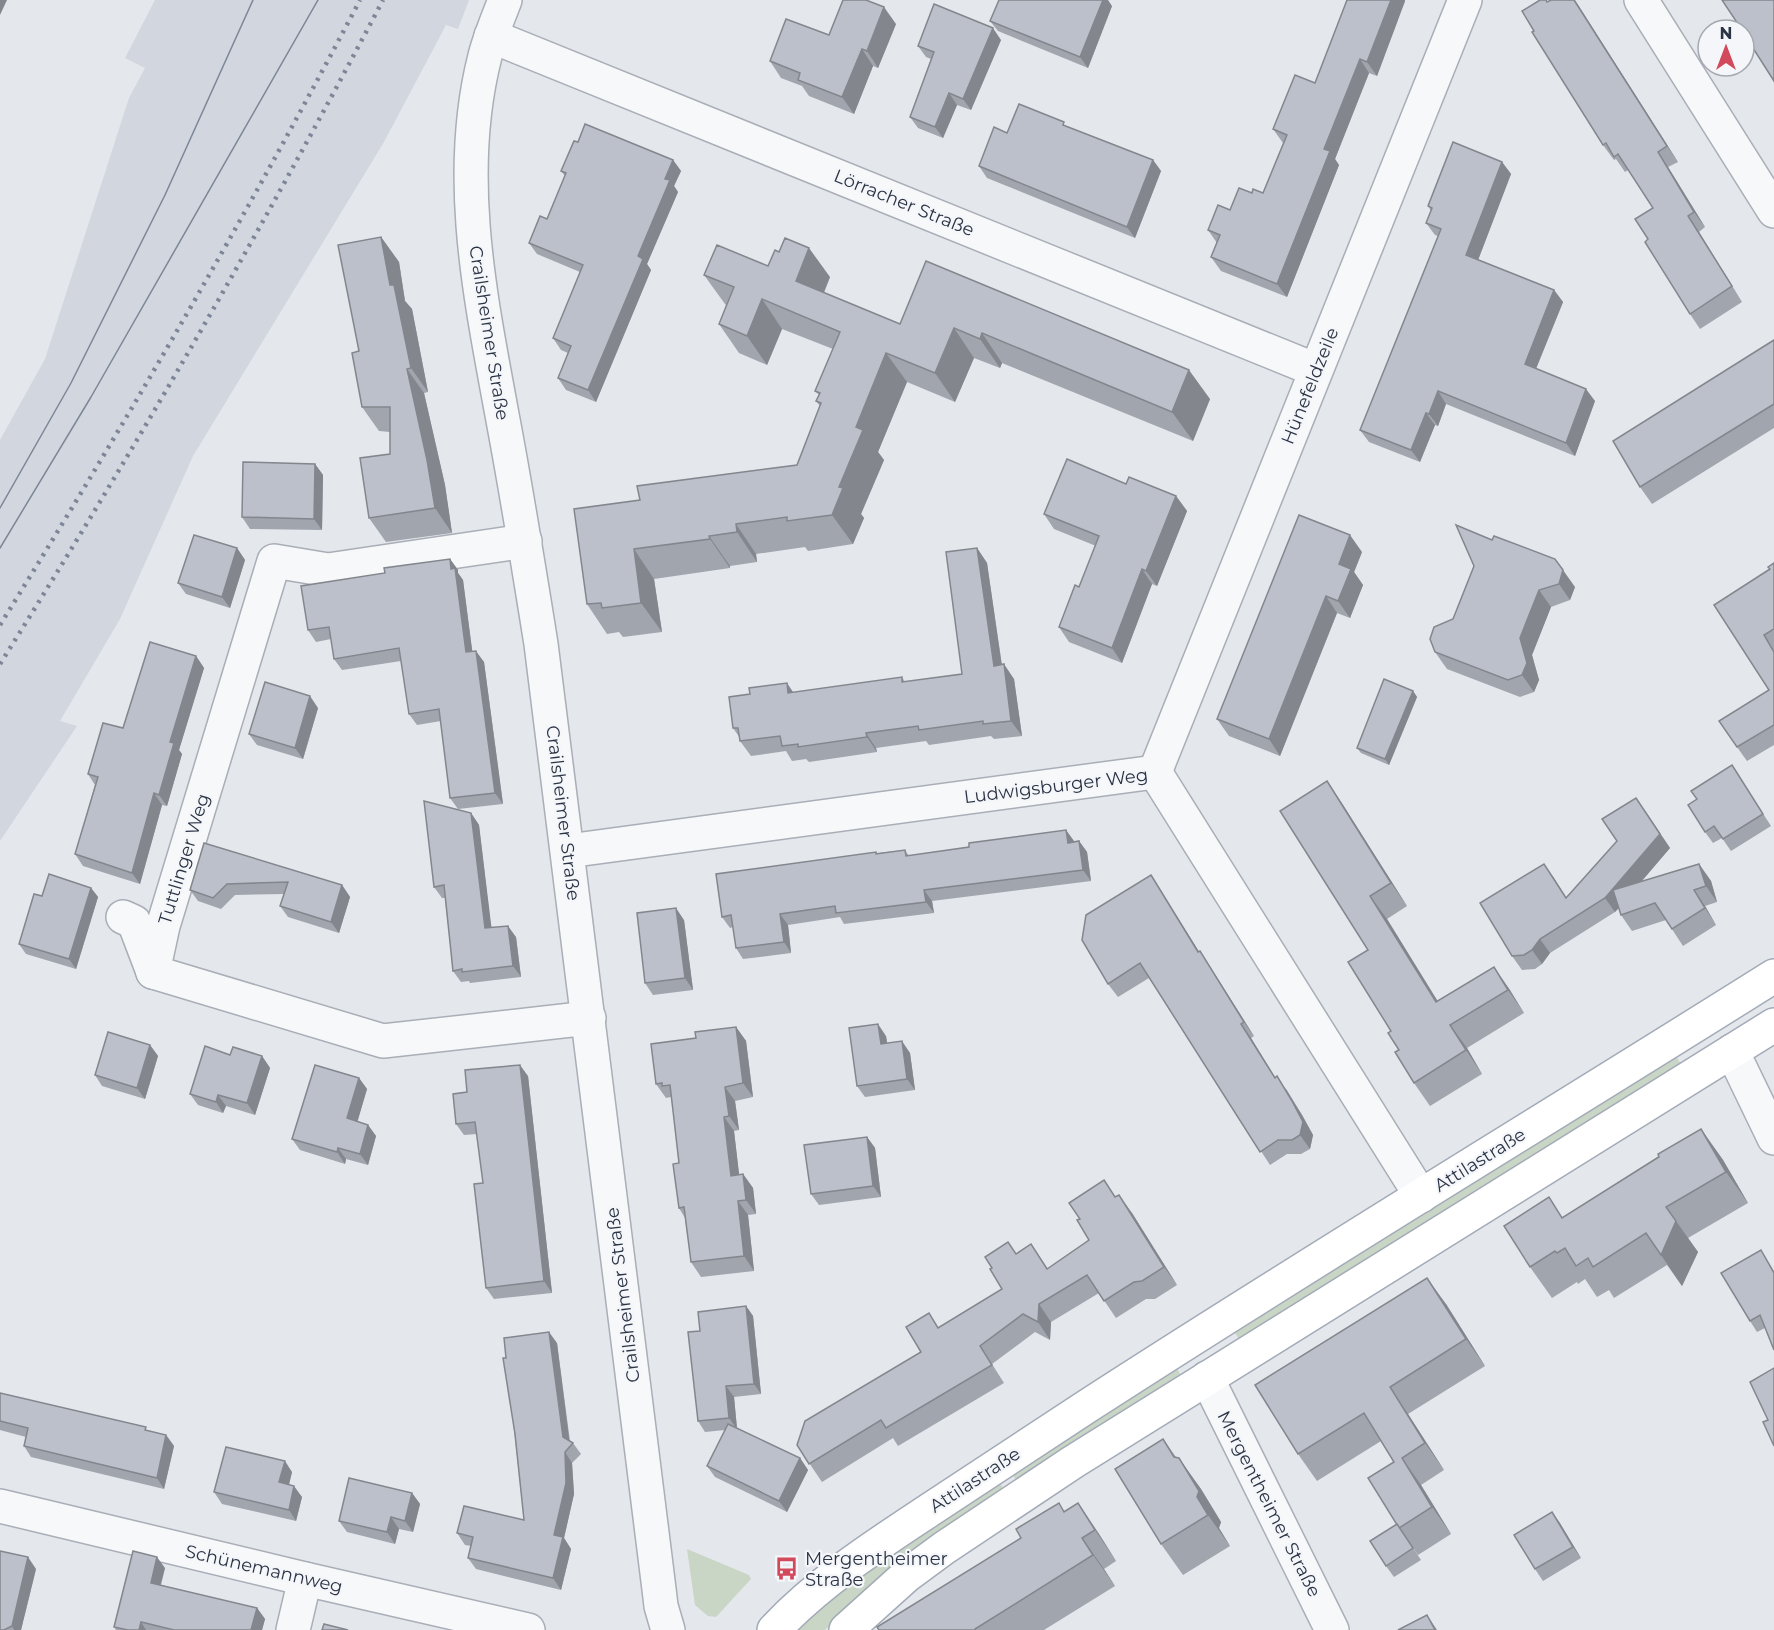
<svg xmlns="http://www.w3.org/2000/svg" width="1774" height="1630" font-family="Montserrat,sans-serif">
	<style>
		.built { fill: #d2d6de }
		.green { fill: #c9d6c5 }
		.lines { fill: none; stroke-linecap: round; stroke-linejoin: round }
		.minor-casing { stroke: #a9aeb7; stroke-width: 36 }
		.major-casing { stroke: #a3abb8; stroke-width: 36 }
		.minor { stroke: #f7f8fa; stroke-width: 33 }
		.major { stroke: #fff; stroke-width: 33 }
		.tram { stroke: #7d8696; stroke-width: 1.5 }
		.rail { stroke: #7d8696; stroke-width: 4.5; stroke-dasharray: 3 6; stroke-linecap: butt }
		.wall { fill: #a1a5ae }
		.shaded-wall { fill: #83868d }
		.building { fill: #bbc0ca; stroke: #83868d; stroke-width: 1.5 }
		.labels { text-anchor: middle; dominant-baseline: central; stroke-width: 4.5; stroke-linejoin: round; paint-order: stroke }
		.street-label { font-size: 18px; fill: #2b3445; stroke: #f4f6f9 }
		.poi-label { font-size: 18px; fill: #2b3445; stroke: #f4f6f9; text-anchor: start }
	</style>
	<rect width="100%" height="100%" fill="#e4e7ec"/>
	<!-- built -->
	<path class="built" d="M 155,0 L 469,0 L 458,29 L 446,25 L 384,142 L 193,456 L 120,619 L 60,721 L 77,726 L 0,841 L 0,440 L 45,359 L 129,98 L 145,68 L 125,58 Z"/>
	<!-- green -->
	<g class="green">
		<path d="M 1676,1056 L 1682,1066 L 1240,1341 L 1234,1331 Z"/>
		<path d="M 1177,1368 L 1181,1376 L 1017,1481 L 1011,1473 Z"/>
		<path d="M 999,1481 L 1004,1490 L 847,1608 L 825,1630 L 794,1630 L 833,1594 Z"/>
		<path d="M 687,1549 L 749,1575 L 751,1579 L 716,1617 L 708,1616 L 695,1605 Z"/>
	</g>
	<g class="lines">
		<defs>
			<g id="minor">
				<path d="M 505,0 C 498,18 490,37 485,56 C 454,177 481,300 503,420 C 517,494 529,569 541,644 L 659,1589 L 661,1606 L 668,1630"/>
				<path d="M 1641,0 L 1774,211"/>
				<path d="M 491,36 L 1316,370"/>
				<path d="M 1155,772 L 1465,0"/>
				<path d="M 1155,772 L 1421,1196"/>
				<path d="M 568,851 L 1155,772"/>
				<path d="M 123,917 L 134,922 L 153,972"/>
				<path d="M 153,972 L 163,926 L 274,561 L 328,570 L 525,541"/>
				<path d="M 153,972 L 383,1041 L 589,1018"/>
				<path d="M 1732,1051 L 1774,1138"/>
				<path d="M 1207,1378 L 1332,1630"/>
				<path d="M 0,1506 L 305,1579 L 528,1630"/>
				<path d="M 293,1630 L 305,1579"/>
			</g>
			<g id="major">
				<path d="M 774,1630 C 819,1582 875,1546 931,1509 C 982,1475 1034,1441 1086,1407 C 1313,1260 1545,1120 1774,976"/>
				<path d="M 846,1630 L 906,1576 L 944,1548 L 1073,1462 L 1774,1025"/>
			</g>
		</defs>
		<!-- minor casing -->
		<use href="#minor" class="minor-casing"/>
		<!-- major casing -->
		<use href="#major" class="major-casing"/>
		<!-- minor -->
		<use href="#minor" class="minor"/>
		<!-- major -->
		<use href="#major" class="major"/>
		<!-- tram -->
		<g class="tram">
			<path d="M 0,508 L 71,383 L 165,195 L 253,0"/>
			<path d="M 0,548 L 91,397 L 318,0"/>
		</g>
		<!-- rail -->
		<g class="rail">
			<path d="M 0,625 C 127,421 248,213 360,0"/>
			<path d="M 0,664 C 136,448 264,226 383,0"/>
		</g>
	</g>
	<!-- wall -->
	<g class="wall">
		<path d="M 1347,0 L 1405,0 L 1405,1 L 1377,76 L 1369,73 L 1335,159 L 1339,165 L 1287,297 L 1221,271 L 1211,257 L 1217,243 L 1208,230 L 1230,210 L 1252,193 L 1263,193 L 1283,143 L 1273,129 L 1315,83 Z"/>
		<path d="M 1546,0 L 1548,2 L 1575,0 L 1678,162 L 1668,167 L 1705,227 L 1699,232 L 1742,302 L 1700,329 L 1690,314 L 1648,239 L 1653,208 L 1628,170 L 1625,172 L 1616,159 L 1614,160 L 1603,145 L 1534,31 Z"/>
		<path d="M 1112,6 L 1088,68 L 998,31 L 990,21 Z"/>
		<path d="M 896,24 L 878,68 L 873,66 L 854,114 L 809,96 L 802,86 L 781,78 L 770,61 L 829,35 Z"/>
		<path d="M 1001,40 L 971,110 L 957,105 L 943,138 L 918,128 L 910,117 L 931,59 L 926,57 L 918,46 Z"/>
		<path d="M 1068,127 L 1153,160 L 1161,171 L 1135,238 L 987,178 L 979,166 L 1007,133 Z"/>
		<path d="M 578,142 L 673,160 L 681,171 L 674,186 L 678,192 L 647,264 L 651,270 L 596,402 L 566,390 L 558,378 L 568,353 L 561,350 L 553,338 L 580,272 L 537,254 L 529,243 L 547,219 L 565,176 L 561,171 Z"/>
		<path d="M 1502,162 L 1511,174 L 1478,260 L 1554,290 L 1563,302 L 1536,369 L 1595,401 L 1575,456 L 1446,404 L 1438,426 L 1435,425 L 1420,462 L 1369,442 L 1360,430 L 1438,236 L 1435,235 L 1426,223 L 1431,211 L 1428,206 Z"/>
		<path d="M 381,237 L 399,262 L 405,301 L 412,309 L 428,392 L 424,393 L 445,485 L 452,533 L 386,542 L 369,518 L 390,454 L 390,432 L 379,431 L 362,407 L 359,351 Z"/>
		<path d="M 926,261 L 1210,399 L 1193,441 L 1002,363 L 1000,368 L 974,358 L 955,402 L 907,382 L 878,452 L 884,460 L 861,514 L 864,518 L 853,544 L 808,551 L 805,547 L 756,554 L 757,562 L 730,566 L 730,568 L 654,579 L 662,632 L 623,637 L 619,632 L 607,634 L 587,604 L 640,500 L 797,465 L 820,406 L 816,401 L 819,395 L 815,391 L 833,349 L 782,329 L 767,365 L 739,353 L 719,324 L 726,305 L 725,304 L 704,275 L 768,266 L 830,277 L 824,293 L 900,324 Z"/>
		<path d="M 1774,340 L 1774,428 L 1652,504 L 1640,487 Z"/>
		<path d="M 315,464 L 323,475 L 322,530 L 250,529 L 242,517 Z"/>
		<path d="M 1126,484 L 1176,496 L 1187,511 L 1157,586 L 1152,584 L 1122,663 L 1069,642 L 1059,627 L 1079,587 L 1096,546 L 1054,529 L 1044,514 Z"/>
		<path d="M 237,548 L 245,560 L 230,608 L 186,594 L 178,583 Z"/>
		<path d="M 977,548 L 987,563 L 1002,665 L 1014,679 L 1022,736 L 994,739 L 991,736 L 929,745 L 926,741 L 876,748 L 877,752 L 809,762 L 806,759 L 792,761 L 786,751 L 751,756 L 740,741 L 740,738 L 733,728 L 794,693 L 902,677 L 905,682 L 962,674 Z"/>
		<path d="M 1362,552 L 1354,572 L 1363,585 L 1350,618 L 1337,613 L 1280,756 L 1229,736 L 1217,719 Z"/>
		<path d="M 450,559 L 458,570 L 458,573 L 463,580 L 472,651 L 484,662 L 503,804 L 458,809 L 450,798 L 441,721 L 417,725 L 409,714 L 401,661 L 342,670 L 334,659 L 331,639 L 316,642 L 308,630 L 385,573 Z"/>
		<path d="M 1774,563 L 1774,745 L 1747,761 L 1737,747 L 1769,690 L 1714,605 L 1770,569 Z"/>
		<path d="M 1474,566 L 1575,587 L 1570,600 L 1551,607 L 1532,655 L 1539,680 L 1534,692 L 1520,697 L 1447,669 L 1435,652 L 1453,619 Z"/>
		<path d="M 196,656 L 204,668 L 179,750 L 182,754 L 167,806 L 162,805 L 140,884 L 83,866 L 75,854 L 95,785 L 88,774 L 123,728 Z"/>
		<path d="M 1413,691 L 1417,697 L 1389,765 L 1361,753 L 1357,748 Z"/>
		<path d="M 318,708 L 303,759 L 257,745 L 249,734 Z"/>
		<path d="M 1732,765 L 1771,826 L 1731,851 L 1722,838 L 1713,843 L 1705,832 L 1697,799 Z"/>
		<path d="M 1327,781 L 1343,805 L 1407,906 L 1387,919 L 1438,1002 L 1494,967 L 1524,1013 L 1467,1048 L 1482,1074 L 1430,1106 L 1414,1083 L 1391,1031 L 1368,950 Z"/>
		<path d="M 1646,812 L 1670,848 L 1642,881 L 1699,864 L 1711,881 L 1717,902 L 1705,906 L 1716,925 L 1683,946 L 1666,920 L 1632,931 L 1621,915 L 1619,908 L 1615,912 L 1550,953 L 1542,964 L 1535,969 L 1522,970 L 1512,956 L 1544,864 L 1566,898 Z"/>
		<path d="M 471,813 L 479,825 L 491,928 L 516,937 L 521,977 L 470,983 L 469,981 L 461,982 L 453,971 L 445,898 L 442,898 L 434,887 Z"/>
		<path d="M 1066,830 L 1074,842 L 1079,841 L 1087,852 L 1091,881 L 932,901 L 934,913 L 844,924 L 840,917 L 788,925 L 791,953 L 743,959 L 736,948 L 733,927 L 730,928 L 722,917 L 876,852 L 877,853 L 905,850 L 909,856 L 969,847 Z"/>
		<path d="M 204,843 L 342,885 L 350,897 L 339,933 L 288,917 L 280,906 L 284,894 L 235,895 L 221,909 L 198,901 L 190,890 Z"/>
		<path d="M 91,888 L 98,897 L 76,969 L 26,954 L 19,944 L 42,896 Z"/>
		<path d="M 1160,889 L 1199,952 L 1209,965 L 1254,1036 L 1251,1038 L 1275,1078 L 1287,1090 L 1302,1115 L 1313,1135 L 1310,1149 L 1301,1154 L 1287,1154 L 1270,1165 L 1149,978 L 1118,997 L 1108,984 Z"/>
		<path d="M 684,920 L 693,990 L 653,995 L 645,983 Z"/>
		<path d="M 736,1027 L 746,1041 L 753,1097 L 735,1101 L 739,1130 L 734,1131 L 739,1175 L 743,1174 L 753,1188 L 756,1214 L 748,1215 L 754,1271 L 701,1277 L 691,1262 L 685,1218 L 679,1208 L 679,1163 L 672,1099 L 671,1097 L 666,1098 L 656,1084 L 696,1038 Z"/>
		<path d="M 886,1036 L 887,1043 L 910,1053 L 915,1090 L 865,1097 L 857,1086 Z"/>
		<path d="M 150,1045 L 158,1056 L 145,1099 L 102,1086 L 95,1075 Z"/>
		<path d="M 230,1055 L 262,1056 L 270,1068 L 255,1115 L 226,1106 L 223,1113 L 198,1105 L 190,1094 Z"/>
		<path d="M 528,1076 L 552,1293 L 494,1299 L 486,1288 L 483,1183 L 477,1134 L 464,1135 L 456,1124 L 467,1092 Z"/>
		<path d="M 359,1078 L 367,1089 L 357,1122 L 368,1125 L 376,1136 L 368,1165 L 346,1159 L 345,1164 L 300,1150 L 292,1139 Z"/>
		<path d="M 1701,1129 L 1723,1160 L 1748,1203 L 1688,1238 L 1698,1252 L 1682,1286 L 1667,1265 L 1614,1298 L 1609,1290 L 1597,1297 L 1585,1279 L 1578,1284 L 1577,1282 L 1552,1298 L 1530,1267 L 1563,1217 Z"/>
		<path d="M 867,1137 L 875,1148 L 881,1197 L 819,1205 L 811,1194 Z"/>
		<path d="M 1116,1197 L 1132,1213 L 1177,1285 L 1155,1299 L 1146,1299 L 1116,1318 L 1099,1293 L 1051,1322 L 1050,1340 L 1035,1332 L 992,1364 L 1004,1383 L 898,1446 L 893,1438 L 822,1482 L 797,1445 L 921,1352 L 939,1327 L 1002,1289 L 992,1268 L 1008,1242 L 1016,1254 L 1031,1244 L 1048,1269 L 1089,1240 Z"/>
		<path d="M 1761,1250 L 1774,1271 L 1774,1350 L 1765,1328 L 1757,1332 L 1750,1321 Z"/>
		<path d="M 1446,1304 L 1485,1366 L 1408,1414 L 1444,1470 L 1421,1485 L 1451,1534 L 1418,1555 L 1407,1539 L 1421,1560 L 1394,1577 L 1386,1566 L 1397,1524 L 1394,1462 L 1381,1441 L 1317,1481 L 1298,1454 Z"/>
		<path d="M 746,1306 L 753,1316 L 761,1394 L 734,1397 L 737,1428 L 800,1458 L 808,1470 L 787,1512 L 715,1477 L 707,1466 L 725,1430 L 705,1432 L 698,1421 L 700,1331 Z"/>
		<path d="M 557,1343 L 570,1441 L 573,1443 L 581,1454 L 572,1463 L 574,1494 L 564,1538 L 571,1549 L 561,1590 L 476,1569 L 468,1558 L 471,1546 L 465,1545 L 457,1533 L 524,1520 L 506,1358 Z"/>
		<path d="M 0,1393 L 166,1435 L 174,1446 L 164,1489 L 31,1457 L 24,1446 L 26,1437 L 0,1430 Z"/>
		<path d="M 1163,1439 L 1176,1457 L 1201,1489 L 1221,1522 L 1219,1528 L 1230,1546 L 1183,1575 L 1161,1544 Z"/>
		<path d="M 292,1472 L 289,1484 L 302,1497 L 296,1521 L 222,1504 L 214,1492 Z"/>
		<path d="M 412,1493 L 420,1504 L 413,1532 L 399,1529 L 395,1544 L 347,1532 L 339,1521 Z"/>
		<path d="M 1059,1503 L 1064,1511 L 1078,1503 L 1099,1534 L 1116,1561 L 1104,1569 L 1115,1586 L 1044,1630 L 879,1630 L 1021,1538 Z"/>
		<path d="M 1552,1512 L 1581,1558 L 1543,1581 L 1535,1569 Z"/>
		<path d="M 165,1568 L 161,1585 L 257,1608 L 265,1619 L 262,1630 L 116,1630 L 114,1627 Z"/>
		<path d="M 36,1569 L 21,1630 L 0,1630 Z"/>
	</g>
	<!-- shaded-wall -->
	<g class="shaded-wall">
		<path d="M 0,0 L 7,0 L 0,15 Z"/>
		<path d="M 1103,0 L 1108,0 L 1112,6 L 1088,68 L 1080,57 Z"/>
		<path d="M 1391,0 L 1405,0 L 1405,1 L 1377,76 L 1367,62 Z"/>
		<path d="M 1574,0 L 1578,5 L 1678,162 L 1667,146 Z"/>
		<path d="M 884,7 L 896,24 L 878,68 L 867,51 Z"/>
		<path d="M 993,28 L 1001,40 L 971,110 L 963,99 Z"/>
		<path d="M 862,49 L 873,66 L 854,114 L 842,97 Z"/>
		<path d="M 1360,59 L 1369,73 L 1335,159 L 1339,165 L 1287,297 L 1277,284 L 1324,149 Z"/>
		<path d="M 949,93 L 957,105 L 943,138 L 935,127 Z"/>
		<path d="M 1658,152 L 1668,167 L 1705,227 L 1694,212 Z"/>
		<path d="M 673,160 L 681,171 L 674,186 L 678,192 L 647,264 L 651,270 L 596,402 L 588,390 L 638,256 L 665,179 Z"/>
		<path d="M 1153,160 L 1161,171 L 1135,238 L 1127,227 Z"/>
		<path d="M 1502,162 L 1511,174 L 1475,268 L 1466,255 Z"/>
		<path d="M 1688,216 L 1699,232 L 1742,302 L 1732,286 Z"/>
		<path d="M 381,237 L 399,262 L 405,301 L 412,309 L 428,392 L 411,368 L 390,285 Z"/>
		<path d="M 809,248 L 830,277 L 816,311 L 796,281 Z"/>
		<path d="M 1554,290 L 1563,302 L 1533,376 L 1525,364 Z"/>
		<path d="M 762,299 L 782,329 L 767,365 L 747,336 Z"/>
		<path d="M 954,328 L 974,358 L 955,402 L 935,373 Z"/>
		<path d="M 982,333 L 1002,363 L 1000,368 L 980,339 Z"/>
		<path d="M 886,353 L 907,382 L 878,452 L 884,460 L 861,514 L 864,518 L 853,544 L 832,515 L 856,427 Z"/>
		<path d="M 407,369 L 424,393 L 445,485 L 452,533 L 435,508 Z"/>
		<path d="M 1189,370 L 1210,399 L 1193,441 L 1172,412 Z"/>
		<path d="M 1586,389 L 1595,401 L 1575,456 L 1566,443 Z"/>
		<path d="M 1438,391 L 1446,404 L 1438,426 L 1429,414 Z"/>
		<path d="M 1426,413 L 1435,425 L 1420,462 L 1411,450 Z"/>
		<path d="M 315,464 L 323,475 L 322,530 L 314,519 Z"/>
		<path d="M 1176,496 L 1187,511 L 1157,586 L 1146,571 Z"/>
		<path d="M 736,524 L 756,554 L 757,562 L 737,532 Z"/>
		<path d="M 1350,535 L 1362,552 L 1354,572 L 1363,585 L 1350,618 L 1338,601 L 1339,564 Z"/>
		<path d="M 709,536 L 730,566 L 730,568 L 710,539 Z"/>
		<path d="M 237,548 L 245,560 L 230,608 L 222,597 Z"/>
		<path d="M 977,548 L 987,563 L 1004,681 L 994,666 Z"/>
		<path d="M 634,549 L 654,579 L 662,632 L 641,603 Z"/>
		<path d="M 450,559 L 458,570 L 458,573 L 463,580 L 474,664 L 466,652 Z"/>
		<path d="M 1142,569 L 1152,584 L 1122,663 L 1112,648 Z"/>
		<path d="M 1563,570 L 1575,587 L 1570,600 L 1559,584 Z"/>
		<path d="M 1539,590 L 1551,607 L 1532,655 L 1539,680 L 1534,692 L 1522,675 L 1520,638 Z"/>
		<path d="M 1326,596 L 1337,613 L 1280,756 L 1269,739 Z"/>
		<path d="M 476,651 L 484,662 L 503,804 L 495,793 Z"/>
		<path d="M 196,656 L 204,668 L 179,750 L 182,754 L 167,806 L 159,795 L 170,742 Z"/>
		<path d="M 1004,664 L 1014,679 L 1022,736 L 1011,721 Z"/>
		<path d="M 787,683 L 797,698 L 788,693 Z"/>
		<path d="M 1413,691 L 1417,697 L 1389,765 L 1385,759 Z"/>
		<path d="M 310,696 L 318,708 L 303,759 L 295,748 Z"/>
		<path d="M 866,733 L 876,748 L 877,752 L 867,737 Z"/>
		<path d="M 1327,781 L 1343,805 L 1407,906 L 1391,883 Z"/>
		<path d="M 154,793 L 162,805 L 140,884 L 132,873 Z"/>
		<path d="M 1636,798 L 1670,848 L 1615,912 L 1605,898 Z"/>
		<path d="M 471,813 L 479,825 L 493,940 L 485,928 Z"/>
		<path d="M 1066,830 L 1074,841 L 1076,854 L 1068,843 Z"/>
		<path d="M 1079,841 L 1087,852 L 1091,881 L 1083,870 Z"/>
		<path d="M 1544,864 L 1554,878 L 1576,913 L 1566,898 Z"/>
		<path d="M 1699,864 L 1711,881 L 1717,902 L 1706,886 Z"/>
		<path d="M 1151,875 L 1160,889 L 1208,966 L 1198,952 Z"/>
		<path d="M 342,885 L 350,897 L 339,933 L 331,922 Z"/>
		<path d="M 91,888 L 98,897 L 76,969 L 69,959 Z"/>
		<path d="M 924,890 L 932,901 L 934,913 L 926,902 Z"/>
		<path d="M 1694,890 L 1705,906 L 1716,925 L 1705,908 Z"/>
		<path d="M 1370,896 L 1387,919 L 1453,1026 L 1436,1002 Z"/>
		<path d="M 676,908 L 684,920 L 693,990 L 685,978 Z"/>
		<path d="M 780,914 L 788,925 L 791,953 L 784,942 Z"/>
		<path d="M 508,926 L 516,937 L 521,977 L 513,966 Z"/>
		<path d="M 1540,939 L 1550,953 L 1542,964 L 1532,950 Z"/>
		<path d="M 1200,951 L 1209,965 L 1254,1036 L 1244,1022 Z"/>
		<path d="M 1494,967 L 1510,990 L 1524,1013 L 1508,990 Z"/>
		<path d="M 878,1024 L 886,1036 L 889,1055 L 881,1044 Z"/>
		<path d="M 1241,1024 L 1251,1038 L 1284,1092 L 1275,1078 Z"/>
		<path d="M 1450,1025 L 1467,1048 L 1482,1074 L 1466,1050 Z"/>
		<path d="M 736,1027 L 746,1041 L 753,1097 L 743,1083 Z"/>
		<path d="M 902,1041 L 910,1053 L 915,1090 L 907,1079 Z"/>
		<path d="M 150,1045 L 158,1056 L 145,1099 L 137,1088 Z"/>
		<path d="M 262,1056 L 270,1068 L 255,1115 L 247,1103 Z"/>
		<path d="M 520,1065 L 528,1076 L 552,1293 L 544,1281 Z"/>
		<path d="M 1277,1076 L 1302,1115 L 1313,1135 L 1310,1149 L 1300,1135 Z"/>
		<path d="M 359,1078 L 367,1089 L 355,1130 L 347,1118 Z"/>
		<path d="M 725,1087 L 735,1101 L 739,1130 L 729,1116 Z"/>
		<path d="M 218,1095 L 226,1106 L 223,1113 L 216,1102 Z"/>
		<path d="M 724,1117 L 734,1131 L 741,1190 L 731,1176 Z"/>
		<path d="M 368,1125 L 376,1136 L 368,1165 L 360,1154 Z"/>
		<path d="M 1701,1129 L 1723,1160 L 1748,1203 L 1726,1172 Z"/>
		<path d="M 867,1137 L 875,1148 L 881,1197 L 873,1186 Z"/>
		<path d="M 338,1148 L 346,1159 L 345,1164 L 337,1152 Z"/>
		<path d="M 743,1174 L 753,1188 L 756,1214 L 746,1200 Z"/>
		<path d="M 1119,1195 L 1132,1213 L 1177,1285 L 1164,1267 Z"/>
		<path d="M 738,1201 L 748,1215 L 754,1271 L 744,1256 Z"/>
		<path d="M 1666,1207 L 1698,1252 L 1682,1286 L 1661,1255 Z"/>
		<path d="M 1427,1278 L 1446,1304 L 1485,1366 L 1466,1339 Z"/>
		<path d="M 1039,1304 L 1051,1322 L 1050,1340 L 1038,1322 Z"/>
		<path d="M 746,1306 L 753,1316 L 761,1394 L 754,1384 Z"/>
		<path d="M 549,1332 L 557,1343 L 570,1446 L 563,1437 Z"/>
		<path d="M 726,1386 L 734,1397 L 737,1429 L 729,1418 Z"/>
		<path d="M 1390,1387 L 1408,1414 L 1444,1470 L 1425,1443 Z"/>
		<path d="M 166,1435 L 174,1446 L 164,1489 L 157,1478 Z"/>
		<path d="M 565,1452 L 572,1463 L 574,1494 L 564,1538 L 571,1549 L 561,1590 L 553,1578 L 554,1535 Z"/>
		<path d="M 800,1458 L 808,1470 L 787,1512 L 779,1501 Z"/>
		<path d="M 1179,1458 L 1201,1489 L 1221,1522 L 1219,1528 L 1230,1546 L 1208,1515 L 1197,1497 Z"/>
		<path d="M 1402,1458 L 1421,1485 L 1451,1534 L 1432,1507 Z"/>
		<path d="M 285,1461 L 292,1472 L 287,1493 L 279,1482 Z"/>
		<path d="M 294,1486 L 302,1497 L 296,1521 L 289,1510 Z"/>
		<path d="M 412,1493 L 420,1504 L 413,1532 L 405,1521 Z"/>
		<path d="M 1078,1503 L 1099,1534 L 1116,1561 L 1095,1530 Z"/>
		<path d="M 1552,1512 L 1560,1523 L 1581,1558 L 1573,1547 Z"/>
		<path d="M 391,1517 L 399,1529 L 395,1544 L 387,1532 Z"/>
		<path d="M 1082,1538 L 1104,1569 L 1115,1586 L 1093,1555 Z"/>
		<path d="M 28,1557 L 36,1569 L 21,1630 L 14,1630 L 12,1626 Z"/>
		<path d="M 157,1557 L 165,1568 L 158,1594 L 151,1583 Z"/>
		<path d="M 257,1608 L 265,1619 L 262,1630 L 251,1630 Z"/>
		<path d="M 1427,1615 L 1437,1630 L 1435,1630 Z"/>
		<path d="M 141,1622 L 146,1630 L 139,1630 Z"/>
	</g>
	<!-- building -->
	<g class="building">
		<path d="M 843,0 L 866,0 L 884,7 L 867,51 L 862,49 L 842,97 L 798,80 L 800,73 L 770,61 L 786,19 L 829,35 Z"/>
		<path d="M 999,0 L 1103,0 L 1080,57 L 990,21 Z"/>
		<path d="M 1347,0 L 1391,0 L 1367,62 L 1360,59 L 1324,149 L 1330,151 L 1277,284 L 1211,257 L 1220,235 L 1208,230 L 1218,205 L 1230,210 L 1239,188 L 1252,193 L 1253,189 L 1263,193 L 1287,135 L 1273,129 L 1295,75 L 1315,83 Z"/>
		<path d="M 1540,0 L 1546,0 L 1547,2 L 1551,0 L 1574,0 L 1667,146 L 1658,152 L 1694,212 L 1688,216 L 1732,286 L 1690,314 L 1645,242 L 1648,239 L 1635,219 L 1653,208 L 1618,154 L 1614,157 L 1606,143 L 1603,145 L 1532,32 L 1534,31 L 1522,11 Z"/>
		<path d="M 1722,0 L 1774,0 L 1774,81 L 1744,34 L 1744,30 L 1742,30 Z"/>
		<path d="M 934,4 L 993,28 L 963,99 L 949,93 L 935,127 L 910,117 L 934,52 L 918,46 Z"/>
		<path d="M 1019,104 L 1064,122 L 1063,125 L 1153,160 L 1127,227 L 979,166 L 994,127 L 1007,133 Z"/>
		<path d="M 585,124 L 673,160 L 665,179 L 670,180 L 638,256 L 643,259 L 588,390 L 558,378 L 571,346 L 553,338 L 583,265 L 529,243 L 540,216 L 547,219 L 566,173 L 561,171 L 574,141 L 578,142 Z"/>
		<path d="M 1453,142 L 1502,162 L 1466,255 L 1554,290 L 1525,364 L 1586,389 L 1566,443 L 1438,391 L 1429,414 L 1426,413 L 1411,450 L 1360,430 L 1441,229 L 1426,223 L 1432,208 L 1428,206 Z"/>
		<path d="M 381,237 L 390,285 L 394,285 L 411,368 L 407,369 L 427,460 L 435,508 L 369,518 L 360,458 L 390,454 L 390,407 L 362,407 L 352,353 L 359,351 L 338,245 Z"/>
		<path d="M 785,238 L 809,248 L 796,281 L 900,324 L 926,261 L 1189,370 L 1172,412 L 982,333 L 980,339 L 954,328 L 935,373 L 886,353 L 856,427 L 863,430 L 839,487 L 843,488 L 832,515 L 787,521 L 787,517 L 736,524 L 737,532 L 709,536 L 710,539 L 634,549 L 641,603 L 602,608 L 601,603 L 587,604 L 574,509 L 640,500 L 637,486 L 797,465 L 821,403 L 816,401 L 820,393 L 815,391 L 840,332 L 762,299 L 747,336 L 719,324 L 734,287 L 704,275 L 717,245 L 768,266 L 775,250 L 779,252 Z"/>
		<path d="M 1774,340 L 1774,404 L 1640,487 L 1613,441 Z"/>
		<path d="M 1067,459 L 1126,484 L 1129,477 L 1176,496 L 1146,571 L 1142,569 L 1112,648 L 1059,627 L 1075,585 L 1079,587 L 1099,536 L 1044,514 Z"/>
		<path d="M 243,462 L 315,464 L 314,519 L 242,517 Z"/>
		<path d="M 1299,515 L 1350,535 L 1339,564 L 1351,569 L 1338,601 L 1326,596 L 1269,739 L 1217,719 Z"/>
		<path d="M 1456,525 L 1492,540 L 1494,536 L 1555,559 L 1563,570 L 1559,584 L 1539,590 L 1520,638 L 1527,663 L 1522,675 L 1508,680 L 1435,652 L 1430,639 L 1434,627 L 1453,619 L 1474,566 Z"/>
		<path d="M 194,535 L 237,548 L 222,597 L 178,583 Z"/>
		<path d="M 977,548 L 994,666 L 1004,664 L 1011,721 L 983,724 L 983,721 L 919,730 L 918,726 L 866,733 L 867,737 L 798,747 L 798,744 L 782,746 L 780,736 L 740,741 L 738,728 L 733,728 L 729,697 L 750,694 L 749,688 L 787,683 L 788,693 L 902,677 L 902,682 L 962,674 L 946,552 Z"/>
		<path d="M 450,559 L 451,569 L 455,568 L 466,652 L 476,651 L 495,793 L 450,798 L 439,709 L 409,714 L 399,648 L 334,659 L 329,627 L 308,630 L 301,586 L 385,573 L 384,568 Z"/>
		<path d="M 1774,563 L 1774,629 L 1764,635 L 1774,652 L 1774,725 L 1737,747 L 1719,721 L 1769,690 L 1714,605 L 1770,569 L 1768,567 Z"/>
		<path d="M 150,642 L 196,656 L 170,742 L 174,743 L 159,795 L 154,793 L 132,873 L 75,854 L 98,777 L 88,774 L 103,723 L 123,728 Z"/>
		<path d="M 1384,679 L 1413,691 L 1385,759 L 1357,748 Z"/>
		<path d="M 265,682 L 310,696 L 295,748 L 249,734 Z"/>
		<path d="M 1732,765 L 1763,814 L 1723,839 L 1714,826 L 1705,832 L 1688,805 L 1697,799 L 1691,791 Z"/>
		<path d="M 1327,781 L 1391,883 L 1370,896 L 1436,1002 L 1494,967 L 1508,990 L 1450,1025 L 1466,1050 L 1414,1083 L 1395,1052 L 1399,1050 L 1388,1033 L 1391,1031 L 1348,962 L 1368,950 L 1280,811 Z"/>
		<path d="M 1636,798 L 1660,834 L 1605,898 L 1540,939 L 1532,950 L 1524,955 L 1512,956 L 1480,903 L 1544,864 L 1566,898 L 1617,841 L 1602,819 Z"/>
		<path d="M 424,801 L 471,813 L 485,928 L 508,926 L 513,966 L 462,972 L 462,969 L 453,971 L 444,885 L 434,887 Z"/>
		<path d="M 1066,830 L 1068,843 L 1079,841 L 1083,870 L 924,890 L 926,902 L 836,913 L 835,906 L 780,914 L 784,942 L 736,948 L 731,915 L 722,917 L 716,874 L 876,852 L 876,854 L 905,850 L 906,856 L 969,847 L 969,843 Z"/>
		<path d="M 204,843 L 342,885 L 331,922 L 280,906 L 288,882 L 227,884 L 213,898 L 190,890 Z"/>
		<path d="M 1699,864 L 1706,886 L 1694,890 L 1705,908 L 1672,929 L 1655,903 L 1621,915 L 1613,890 Z"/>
		<path d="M 49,874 L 91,888 L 69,959 L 19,944 L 34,894 L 42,896 Z"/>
		<path d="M 1151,875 L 1198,952 L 1200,951 L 1244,1022 L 1241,1024 L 1275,1078 L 1277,1076 L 1292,1101 L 1303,1122 L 1300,1135 L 1292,1140 L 1278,1140 L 1260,1152 L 1140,963 L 1108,984 L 1082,940 L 1086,915 Z"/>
		<path d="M 676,908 L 685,978 L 645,983 L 637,913 Z"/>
		<path d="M 878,1024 L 881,1044 L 902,1041 L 907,1079 L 857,1086 L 849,1028 Z"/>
		<path d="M 736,1027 L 743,1083 L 725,1087 L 729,1116 L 724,1117 L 731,1176 L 743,1174 L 746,1200 L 738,1201 L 744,1256 L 691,1262 L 684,1207 L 679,1208 L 673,1164 L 679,1163 L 670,1085 L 662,1086 L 662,1083 L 656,1084 L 651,1044 L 696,1038 L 695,1032 Z"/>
		<path d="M 108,1032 L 150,1045 L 137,1088 L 95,1075 Z"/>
		<path d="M 205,1046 L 230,1055 L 233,1047 L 262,1056 L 247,1103 L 218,1095 L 216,1102 L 190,1094 Z"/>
		<path d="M 315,1065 L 359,1078 L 347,1118 L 368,1125 L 360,1154 L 338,1148 L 337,1152 L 292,1139 Z"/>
		<path d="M 520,1065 L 544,1281 L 486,1288 L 474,1184 L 483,1183 L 475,1122 L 456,1124 L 453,1094 L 467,1092 L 465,1070 Z"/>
		<path d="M 1701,1129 L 1726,1172 L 1666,1207 L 1676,1221 L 1661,1255 L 1646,1233 L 1593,1267 L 1588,1258 L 1576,1266 L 1565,1248 L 1557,1253 L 1555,1251 L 1530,1267 L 1504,1226 L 1549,1197 L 1562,1218 L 1659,1157 L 1658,1154 Z"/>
		<path d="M 867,1137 L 873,1186 L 811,1194 L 804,1145 Z"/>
		<path d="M 1104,1180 L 1115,1197 L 1119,1195 L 1164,1267 L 1142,1281 L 1134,1282 L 1104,1301 L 1087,1275 L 1039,1304 L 1038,1322 L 1023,1314 L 980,1346 L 992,1365 L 886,1428 L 881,1420 L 809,1464 L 797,1445 L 805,1421 L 921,1352 L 906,1327 L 929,1313 L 938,1328 L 1002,1289 L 990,1269 L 992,1268 L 985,1257 L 1008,1242 L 1016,1254 L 1031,1244 L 1047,1269 L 1089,1240 L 1077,1220 L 1080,1219 L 1069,1203 Z"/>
		<path d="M 1761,1250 L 1774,1273 L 1774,1350 L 1760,1315 L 1750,1321 L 1721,1273 Z"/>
		<path d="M 1427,1278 L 1466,1339 L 1390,1387 L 1425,1443 L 1402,1458 L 1432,1507 L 1399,1528 L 1368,1478 L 1394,1462 L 1364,1413 L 1298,1454 L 1255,1385 Z"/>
		<path d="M 746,1306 L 754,1384 L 726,1386 L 729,1418 L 698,1421 L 688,1332 L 700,1331 L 698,1312 Z"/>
		<path d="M 549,1332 L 563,1437 L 573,1443 L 565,1452 L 566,1483 L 554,1535 L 563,1537 L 553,1578 L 468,1558 L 473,1537 L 457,1533 L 464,1506 L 524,1520 L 515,1434 L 503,1358 L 506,1358 L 504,1338 Z"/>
		<path d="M 1774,1368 L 1774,1446 L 1763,1422 L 1768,1420 L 1750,1382 Z"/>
		<path d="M 0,1393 L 146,1427 L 145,1430 L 166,1435 L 157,1478 L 24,1446 L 28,1428 L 0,1421 Z"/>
		<path d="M 728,1424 L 800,1458 L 779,1501 L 707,1466 Z"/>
		<path d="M 1163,1439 L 1174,1457 L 1179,1458 L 1199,1491 L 1197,1497 L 1208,1515 L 1161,1544 L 1115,1469 Z"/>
		<path d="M 226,1447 L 285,1461 L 279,1482 L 294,1486 L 289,1510 L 214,1492 Z"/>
		<path d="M 349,1478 L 412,1493 L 405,1521 L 391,1517 L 387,1532 L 339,1521 Z"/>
		<path d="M 1059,1503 L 1064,1512 L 1078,1503 L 1095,1530 L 1082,1538 L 1093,1555 L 975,1629 L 975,1630 L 879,1630 L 877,1627 L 1021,1538 L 1016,1529 Z"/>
		<path d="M 1552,1512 L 1573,1547 L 1535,1569 L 1514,1535 Z"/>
		<path d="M 1397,1524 L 1413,1548 L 1386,1566 L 1370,1541 Z"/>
		<path d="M 0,1551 L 28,1557 L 12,1626 L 4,1630 L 0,1630 Z"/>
		<path d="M 133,1551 L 157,1557 L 151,1583 L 257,1608 L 251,1630 L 174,1630 L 141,1622 L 139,1630 L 128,1630 L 114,1627 Z"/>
		<path d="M 1427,1615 L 1435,1630 L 1398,1630 Z"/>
		<path d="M 324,1624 L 348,1630 L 322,1630 Z"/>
	</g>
	<!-- icons -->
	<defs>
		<symbol id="bus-bare" viewBox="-9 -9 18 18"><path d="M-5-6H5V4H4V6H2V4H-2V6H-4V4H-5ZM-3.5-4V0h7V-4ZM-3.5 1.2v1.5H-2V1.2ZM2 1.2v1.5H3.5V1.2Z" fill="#d1495b" stroke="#f4f6f9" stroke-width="2.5" paint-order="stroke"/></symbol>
	</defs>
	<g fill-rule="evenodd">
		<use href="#bus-bare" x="770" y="1552" width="33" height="33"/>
	</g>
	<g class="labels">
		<!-- street labels -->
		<g class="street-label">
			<text transform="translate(904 203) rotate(22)">Lörracher Straße</text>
			<text transform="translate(489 333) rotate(81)">Crailsheimer Straße</text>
			<text transform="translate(1310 386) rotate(-68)">Hünefeldzeile</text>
			<text transform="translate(1056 786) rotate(-7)">Ludwigsburger Weg</text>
			<text transform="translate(563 813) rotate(83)">Crailsheimer Straße</text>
			<text transform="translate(184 859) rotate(-73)">Tuttlinger Weg</text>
			<text transform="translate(1480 1160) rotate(-32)">Attilastraße</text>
			<text transform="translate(623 1295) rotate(-97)">Crailsheimer Straße</text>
			<text transform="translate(975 1480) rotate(-33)">Attilastraße</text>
			<text transform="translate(1269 1504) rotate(63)">Mergentheimer Straße</text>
			<text transform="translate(264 1569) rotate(13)">Schünemannweg</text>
		</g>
		<!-- poi labels -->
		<g class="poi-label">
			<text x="805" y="1559">Mergentheimer<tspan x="805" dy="21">Straße</tspan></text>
		</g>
	</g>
	<!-- north arrow -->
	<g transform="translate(1726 48)"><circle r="28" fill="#f4f6f9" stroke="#a4a8b1" stroke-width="1.5"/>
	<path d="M0-4.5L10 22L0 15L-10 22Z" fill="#d1495b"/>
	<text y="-9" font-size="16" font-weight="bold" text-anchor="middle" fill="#2b3445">N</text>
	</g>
</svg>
